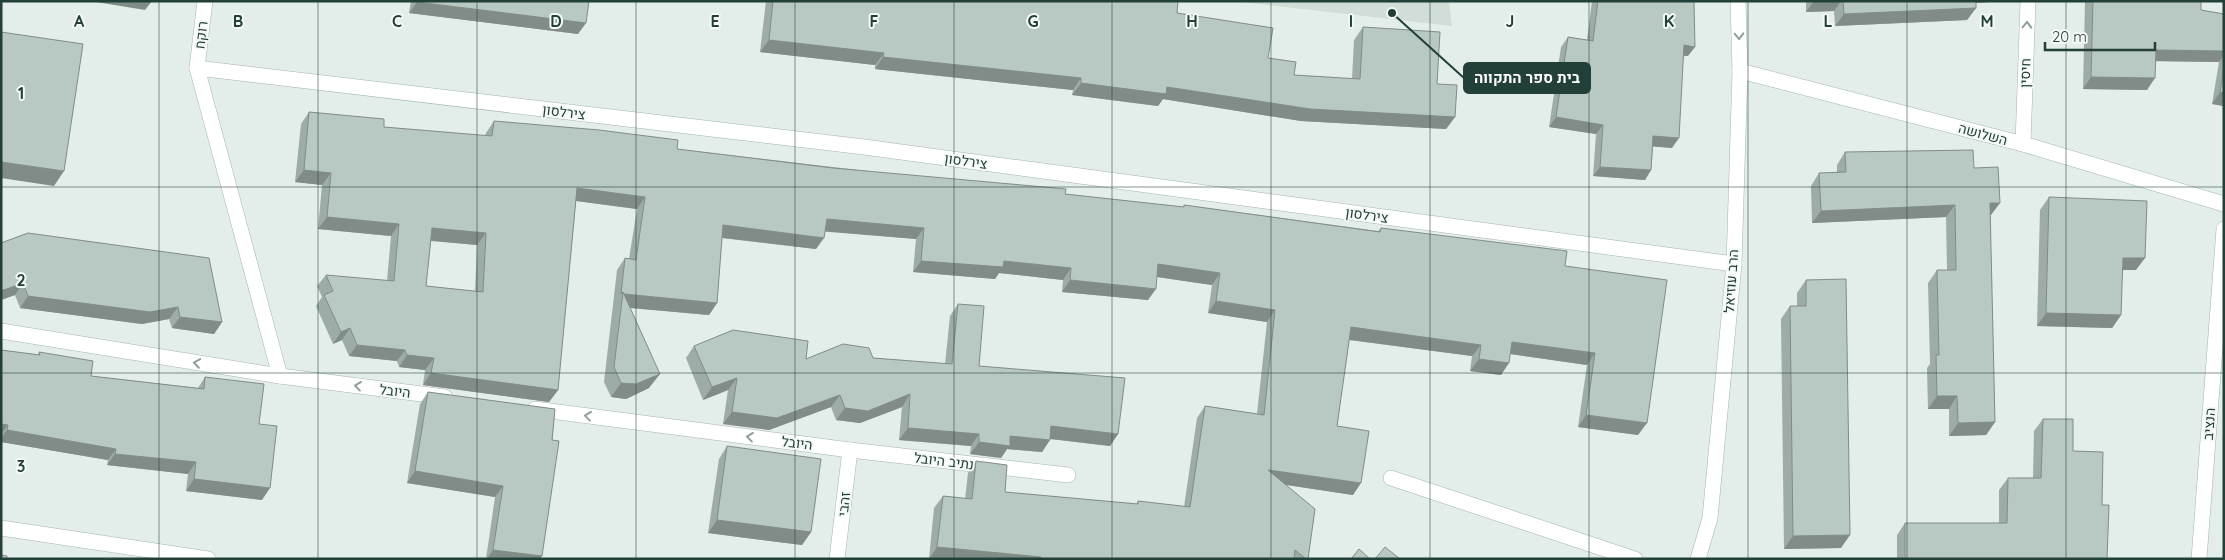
<svg xmlns="http://www.w3.org/2000/svg" width="2225" height="560" font-family="Quicksand,Heebo,sans-serif">
	<style>
		.built { fill: #d1ddd8 }
		.lines { fill: none; stroke-linecap: round; stroke-linejoin: round }
		.minor-casing { stroke: #a5b5b1; stroke-width: 16 }
		.minor { stroke: #fff; stroke-width: 15 }
		.wall { fill: #9eaca7; fill-rule: evenodd }
		.shaded-wall { fill: #818c88 }
		.building { fill: #b8c8c2; stroke: #818c88; fill-rule: evenodd }
		.oneway { stroke: #909f9c }
		.grid { fill: none; stroke: #223f39; stroke-width: 1; stroke-opacity: 0.55 }
		.labels { text-anchor: middle; dominant-baseline: central; stroke-width: 4; stroke-linejoin: round; paint-order: stroke }
		.street-label { font-size: 14px; fill: #223f39; stroke: #f4f9f7 }
		.grid-label { font-size: 16px; text-anchor: middle; font-weight: bold; fill: #223f39; stroke: #f4f9f7; stroke-width: 4; stroke-linejoin: round; paint-order: stroke }
		.leader { fill: none; stroke: #223f39; stroke-width: 2 }
		.callout-dot { fill: #223f39; stroke: #f4f9f7; stroke-width: 2 }
		.callout { fill: #223f39; stroke: #223f39; stroke-width: 2 }
		.callout-label { font-size: 15px; text-anchor: middle; font-weight: bold; fill: #fff }
	</style>
	<rect width="100%" height="100%" fill="#e3ede9"/>
	<!-- built -->
	<path class="built" d="M 1233,1 L 1449,1 L 1452,26 L 1434,24 Z"/>
	<g class="lines">
		<defs>
			<g id="minor">
				<path d="M 205,1 L 197,68 L 280,376"/>
				<path d="M 197,68 L 864,147 L 1734,264"/>
				<path d="M 1740,71 L 2023,144 L 2224,204"/>
				<path d="M 2023,144 L 2028,1"/>
				<path d="M 1,331 L 280,376 L 445,397"/>
				<path d="M 535,409 L 850,450 L 1068,475"/>
				<path d="M 1391,478 L 1635,559"/>
				<path d="M 1,528 L 208,559"/>
				<path d="M 837,559 L 850,450"/>
				<path d="M 1698,559 L 1710,518 L 1734,264 L 1740,71 L 1738,1"/>
				<path d="M 2199,559 L 2224,229"/>
			</g>
		</defs>
		<!-- minor casing -->
		<use href="#minor" class="minor-casing"/>
		<!-- minor -->
		<use href="#minor" class="minor"/>
	</g>
	<!-- wall -->
	<g class="wall">
		<path d="M 411,1 L 589,1 L 578,34 L 409,13 Z"/>
		<path d="M 766,1 L 1178,1 L 1177,13 L 1268,58 L 1294,75 L 1352,79 L 1354,40 L 1363,27 L 1437,84 L 1455,117 L 1446,129 L 1301,121 L 1163,99 L 1158,106 L 1072,95 L 1073,90 L 875,69 L 875,65 L 760,52 Z"/>
		<path d="M 1592,1 L 1694,1 L 1688,56 L 1684,56 L 1672,148 L 1653,146 L 1651,170 L 1645,180 L 1593,176 L 1596,134 L 1549,127 L 1561,47 L 1568,37 L 1587,40 Z"/>
		<path d="M 1806,1 L 1990,1 L 1990,2 L 1976,3 L 1976,8 L 1967,20 L 1835,26 L 1834,11 L 1806,12 Z"/>
		<path d="M 2085,1 L 2201,1 L 2201,10 L 2224,14 L 2224,106 L 2212,104 L 2219,62 L 2155,61 L 2147,90 L 2083,89 Z"/>
		<path d="M 309,112 L 384,127 L 485,136 L 486,133 L 494,121 L 677,149 L 1065,194 L 1183,207 L 1184,205 L 1378,231 L 1381,228 L 1565,266 L 1638,435 L 1578,427 L 1587,365 L 1510,354 L 1501,375 L 1470,371 L 1472,356 L 1349,340 L 1337,426 L 1353,495 L 1287,485 L 1308,559 L 929,559 L 934,508 L 943,496 L 965,499 L 968,473 L 976,461 L 1005,492 L 1136,504 L 1138,501 L 1184,507 L 1197,418 L 1205,406 L 1257,414 L 1267,322 L 1208,313 L 1212,285 L 1157,277 L 1148,300 L 1062,292 L 1063,280 L 999,273 L 995,279 L 913,272 L 916,239 L 825,231 L 816,249 L 722,238 L 717,303 L 709,315 L 630,308 L 649,388 L 626,399 L 611,397 L 604,382 L 617,270 L 625,258 L 629,259 L 637,209 L 576,201 L 558,390 L 549,402 L 423,385 L 425,370 L 399,367 L 397,361 L 349,356 L 342,340 L 333,344 L 316,306 L 322,297 L 317,286 L 326,275 L 387,281 L 391,236 L 318,229 L 322,185 L 295,182 L 301,124 ZM 431,241 L 477,245 L 475,291 L 426,286 Z"/>
		<path d="M 1845,152 L 1974,168 L 1991,215 L 1990,215 L 1995,422 L 1986,435 L 1949,436 L 1949,409 L 1928,409 L 1927,368 L 1930,364 L 1928,283 L 1937,270 L 1947,270 L 1946,217 L 1812,223 L 1811,186 L 1819,173 L 1837,173 L 1837,165 Z"/>
		<path d="M 2049,197 L 2136,270 L 2122,270 L 2121,315 L 2112,328 L 2037,326 L 2040,210 Z"/>
		<path d="M 1,243 L 222,322 L 214,334 L 172,328 L 169,319 L 142,324 L 20,308 L 15,295 L 1,300 Z"/>
		<path d="M 1806,280 L 1841,548 L 1784,549 L 1781,319 L 1790,306 L 1797,306 L 1797,293 Z"/>
		<path d="M 958,304 L 979,366 L 1118,434 L 1110,446 L 1050,439 L 1042,452 L 1007,449 L 1001,458 L 970,454 L 971,446 L 899,440 L 902,407 L 860,423 L 836,420 L 831,407 L 769,430 L 723,424 L 728,390 L 703,400 L 686,358 L 694,346 L 806,359 L 873,358 L 945,364 L 950,316 Z"/>
		<path d="M 1,350 L 38,355 L 39,352 L 91,376 L 198,388 L 205,377 L 259,424 L 262,500 L 186,491 L 188,474 L 107,465 L 108,460 L 1,442 Z"/>
		<path d="M 428,392 L 555,409 L 542,556 L 540,559 L 486,559 L 495,497 L 407,483 L 420,404 Z"/>
		<path d="M 2043,419 L 2073,451 L 2102,505 L 2107,559 L 1897,559 L 1897,535 L 1905,523 L 1999,523 L 1999,490 L 2008,478 L 2033,478 L 2034,431 Z"/>
		<path d="M 727,446 L 811,532 L 802,545 L 708,533 L 719,459 Z"/>
	</g>
	<!-- shaded-wall -->
	<g class="shaded-wall">
		<path d="M 90,1 L 152,1 L 145,10 Z"/>
		<path d="M 1814,1 L 1841,1 L 1834,11 L 1806,12 Z"/>
		<path d="M 1968,1 L 1990,1 L 1990,2 L 1966,3 Z"/>
		<path d="M 417,2 L 586,23 L 578,34 L 409,13 Z"/>
		<path d="M 1976,8 L 1967,20 L 1835,26 L 1844,14 Z"/>
		<path d="M 769,40 L 884,53 L 875,65 L 760,52 Z"/>
		<path d="M 1684,45 L 1695,47 L 1688,56 L 1678,55 Z"/>
		<path d="M 2156,50 L 2224,51 L 2224,55 L 2219,62 L 2148,61 Z"/>
		<path d="M 883,57 L 1081,78 L 1073,90 L 875,69 Z"/>
		<path d="M 2091,77 L 2155,78 L 2147,90 L 2083,89 Z"/>
		<path d="M 1081,83 L 1167,87 L 1455,117 L 1446,129 L 1301,121 L 1163,99 L 1158,106 L 1072,95 Z"/>
		<path d="M 2220,92 L 2224,93 L 2224,106 L 2212,104 Z"/>
		<path d="M 1556,117 L 1603,125 L 1596,134 L 1549,127 Z"/>
		<path d="M 1653,136 L 1679,138 L 1672,148 L 1647,146 Z"/>
		<path d="M 1,162 L 64,171 L 54,186 L 1,178 Z"/>
		<path d="M 1600,167 L 1651,170 L 1645,180 L 1593,176 Z"/>
		<path d="M 304,170 L 331,173 L 322,185 L 295,182 Z"/>
		<path d="M 577,188 L 645,197 L 637,209 L 569,200 Z"/>
		<path d="M 1990,203 L 2000,203 L 1991,215 L 1981,216 Z"/>
		<path d="M 1955,205 L 1946,217 L 1812,223 L 1821,211 Z"/>
		<path d="M 327,217 L 399,224 L 391,236 L 318,229 Z"/>
		<path d="M 827,219 L 924,228 L 916,239 L 818,231 Z"/>
		<path d="M 723,225 L 824,238 L 816,249 L 715,237 Z"/>
		<path d="M 432,228 L 486,233 L 477,245 L 424,240 Z"/>
		<path d="M 2123,258 L 2145,258 L 2136,270 L 2114,270 Z"/>
		<path d="M 921,261 L 1004,261 L 1071,268 L 1063,280 L 999,273 L 995,279 L 913,272 Z"/>
		<path d="M 1158,264 L 1220,273 L 1212,285 L 1150,276 Z"/>
		<path d="M 1070,280 L 1156,289 L 1148,300 L 1062,292 Z"/>
		<path d="M 23,283 L 15,295 L 1,300 L 1,290 Z"/>
		<path d="M 623,294 L 717,303 L 709,315 L 621,307 Z"/>
		<path d="M 28,296 L 178,307 L 169,319 L 142,324 L 20,308 Z"/>
		<path d="M 1216,301 L 1275,310 L 1267,322 L 1208,313 Z"/>
		<path d="M 2046,313 L 2121,315 L 2112,328 L 2037,326 Z"/>
		<path d="M 180,317 L 222,322 L 214,334 L 172,328 Z"/>
		<path d="M 1351,327 L 1481,345 L 1472,356 L 1343,339 Z"/>
		<path d="M 350,328 L 342,340 L 333,344 L 341,332 Z"/>
		<path d="M 1512,342 L 1595,353 L 1587,365 L 1503,353 Z"/>
		<path d="M 357,345 L 405,350 L 397,361 L 349,356 Z"/>
		<path d="M 407,355 L 434,358 L 425,370 L 399,367 Z"/>
		<path d="M 1479,359 L 1509,363 L 1501,375 L 1470,371 Z"/>
		<path d="M 431,373 L 558,390 L 549,402 L 423,385 Z"/>
		<path d="M 660,374 L 649,388 L 626,399 L 611,397 L 621,383 Z"/>
		<path d="M 737,378 L 728,390 L 703,400 L 712,387 Z"/>
		<path d="M 910,394 L 902,407 L 860,423 L 836,420 L 845,408 Z"/>
		<path d="M 840,395 L 831,407 L 769,430 L 723,424 L 732,412 Z"/>
		<path d="M 1937,396 L 1957,396 L 1949,409 L 1928,409 Z"/>
		<path d="M 1586,415 L 1647,423 L 1638,435 L 1578,427 Z"/>
		<path d="M 1995,422 L 1986,435 L 1949,436 L 1958,423 Z"/>
		<path d="M 1,424 L 8,425 L 1,434 Z"/>
		<path d="M 1051,426 L 1118,434 L 1110,446 L 1043,438 Z"/>
		<path d="M 908,428 L 979,434 L 971,446 L 899,440 Z"/>
		<path d="M 7,430 L 116,449 L 108,460 L 1,442 L 1,438 Z"/>
		<path d="M 1010,436 L 1050,440 L 1042,452 L 1007,449 L 1001,458 L 970,454 L 979,442 Z"/>
		<path d="M 115,454 L 196,462 L 188,474 L 107,465 Z"/>
		<path d="M 1268,470 L 1361,483 L 1353,495 L 1260,481 Z"/>
		<path d="M 415,471 L 503,486 L 495,497 L 407,483 Z"/>
		<path d="M 194,479 L 270,488 L 262,500 L 186,491 Z"/>
		<path d="M 717,520 L 811,532 L 802,545 L 708,533 Z"/>
		<path d="M 1850,535 L 1841,548 L 1784,549 L 1793,536 Z"/>
		<path d="M 937,547 L 1041,557 L 1040,559 L 929,559 Z"/>
		<path d="M 493,550 L 542,556 L 540,559 L 487,559 Z"/>
	</g>
	<!-- building -->
	<g class="building">
		<path d="M 417,1 L 589,1 L 586,23 L 417,2 Z"/>
		<path d="M 773,1 L 1178,1 L 1177,13 L 1273,28 L 1268,58 L 1296,62 L 1294,75 L 1360,79 L 1363,27 L 1440,32 L 1437,84 L 1457,85 L 1455,117 L 1310,109 L 1167,87 L 1166,94 L 1081,83 L 1081,78 L 883,57 L 884,53 L 769,40 Z"/>
		<path d="M 1598,1 L 1694,1 L 1695,47 L 1684,45 L 1679,138 L 1653,136 L 1651,170 L 1600,167 L 1603,125 L 1556,117 L 1568,37 L 1593,41 Z"/>
		<path d="M 1843,1 L 1976,1 L 1976,8 L 1844,14 Z"/>
		<path d="M 2093,1 L 2201,1 L 2201,10 L 2224,14 L 2224,51 L 2156,50 L 2155,78 L 2091,77 Z"/>
		<path d="M 1,32 L 83,44 L 64,171 L 1,162 Z"/>
		<path d="M 2224,69 L 2224,93 L 2220,92 Z"/>
		<path d="M 309,112 L 384,119 L 384,127 L 492,136 L 494,121 L 599,130 L 678,140 L 677,149 L 833,168 L 1066,189 L 1065,194 L 1184,207 L 1184,205 L 1380,232 L 1381,228 L 1567,251 L 1565,266 L 1667,280 L 1647,423 L 1586,415 L 1595,353 L 1512,342 L 1509,363 L 1479,359 L 1481,345 L 1351,327 L 1337,426 L 1369,431 L 1361,483 L 1268,470 L 1315,509 L 1308,559 L 1306,559 L 1295,550 L 1294,559 L 1041,559 L 1041,557 L 937,547 L 943,496 L 972,499 L 976,461 L 1007,465 L 1005,492 L 1138,504 L 1138,501 L 1190,507 L 1205,406 L 1264,415 L 1275,310 L 1216,301 L 1220,273 L 1158,264 L 1156,289 L 1070,280 L 1071,268 L 1004,261 L 1003,267 L 921,261 L 924,228 L 827,219 L 824,238 L 723,225 L 717,303 L 624,294 L 623,292 L 621,294 L 625,258 L 636,260 L 645,197 L 577,188 L 558,390 L 431,373 L 434,358 L 407,355 L 405,350 L 357,345 L 350,328 L 341,332 L 324,295 L 333,291 L 326,275 L 394,281 L 399,224 L 327,217 L 331,173 L 304,170 ZM 432,228 L 486,233 L 483,292 L 426,286 Z"/>
		<path d="M 1973,150 L 1974,168 L 1998,167 L 2000,203 L 1990,203 L 1995,422 L 1958,423 L 1957,396 L 1937,396 L 1936,355 L 1939,355 L 1937,270 L 1956,270 L 1955,205 L 1821,211 L 1819,173 L 1846,172 L 1845,152 Z"/>
		<path d="M 2049,197 L 2147,201 L 2145,258 L 2123,258 L 2121,315 L 2046,313 Z"/>
		<path d="M 28,233 L 209,258 L 222,322 L 180,317 L 178,307 L 150,312 L 28,296 L 23,283 L 4,290 L 1,290 L 1,243 Z"/>
		<path d="M 1846,279 L 1850,535 L 1793,536 L 1790,306 L 1806,306 L 1806,280 Z"/>
		<path d="M 623,292 L 660,374 L 636,384 L 621,383 L 614,367 Z"/>
		<path d="M 958,304 L 984,306 L 979,366 L 1125,378 L 1118,434 L 1051,426 L 1050,440 L 1010,436 L 1010,446 L 979,442 L 979,434 L 908,428 L 910,394 L 868,411 L 845,408 L 840,395 L 777,418 L 732,412 L 737,378 L 712,387 L 694,346 L 733,330 L 808,341 L 806,359 L 843,344 L 869,348 L 873,358 L 952,364 Z"/>
		<path d="M 1,350 L 40,355 L 39,352 L 93,361 L 91,376 L 204,389 L 205,377 L 264,384 L 259,424 L 277,426 L 270,488 L 194,479 L 196,462 L 115,454 L 116,449 L 7,430 L 8,425 L 1,424 Z"/>
		<path d="M 428,392 L 555,409 L 552,440 L 559,441 L 542,556 L 493,550 L 503,486 L 415,471 Z"/>
		<path d="M 2043,419 L 2073,419 L 2073,451 L 2103,452 L 2102,505 L 2109,505 L 2107,559 L 1905,559 L 1905,523 L 2007,523 L 2008,478 L 2041,478 Z"/>
		<path d="M 727,446 L 821,459 L 811,532 L 717,520 Z"/>
		<path d="M 1385,547 L 1400,559 L 1375,559 Z"/>
		<path d="M 1359,549 L 1370,559 L 1351,559 Z"/>
		<path d="M 1,555 L 7,556 L 7,559 L 1,559 Z"/>
	</g>
	<!-- one-way arrows -->
	<defs><path id="oneway-chevron" d="M-2-3.5L2.5 0L-2 3.5" fill="none" stroke-width="1.6" stroke-linecap="round" stroke-linejoin="round" transform="scale(1.25)"/></defs>
	<g class="oneway">
		<use href="#oneway-chevron" transform="translate(2027 25) rotate(-88)"/>
		<use href="#oneway-chevron" transform="translate(1739 36) rotate(88)"/>
		<use href="#oneway-chevron" transform="translate(197 363) rotate(-171)"/>
		<use href="#oneway-chevron" transform="translate(358 386) rotate(-173)"/>
		<use href="#oneway-chevron" transform="translate(588 416) rotate(-173)"/>
		<use href="#oneway-chevron" transform="translate(750 437) rotate(-173)"/>
	</g>
	<!-- grid -->
	<path class="grid" d="M 159,1 L 159,559M 318,1 L 318,559M 477,1 L 477,559M 636,1 L 636,559M 795,1 L 795,559M 954,1 L 954,559M 1112,1 L 1112,559M 1271,1 L 1271,559M 1430,1 L 1430,559M 1589,1 L 1589,559M 1748,1 L 1748,559M 1907,1 L 1907,559M 2066,1 L 2066,559M 1,187 L 2224,187M 1,373 L 2224,373"/>
	<g class="labels">
		<!-- street labels -->
		<g class="street-label">
			<text transform="translate(201 35) rotate(-83)">רוקח</text>
			<text transform="translate(2025 73) rotate(-88)">חיסין</text>
			<text transform="translate(564 112) rotate(7)">צירלסון</text>
			<text transform="translate(1983 134) rotate(15)">השלושה</text>
			<text transform="translate(966 161) rotate(8)">צירלסון</text>
			<text transform="translate(1367 215) rotate(8)">צירלסון</text>
			<text transform="translate(1731 281) rotate(-86)">הרב עוזיאל</text>
			<text transform="translate(395 391) rotate(7)">היובל</text>
			<text transform="translate(2209 424) rotate(-86)">הנציב</text>
			<text transform="translate(797 443) rotate(7)">היובל</text>
			<text transform="translate(944 461) rotate(7)">נתיב היובל</text>
			<text transform="translate(844 504) rotate(-83)">זהבי</text>
		</g>
	</g>
	<g class="grid-label">
		<text x="79" y="27">A</text>
		<text x="238" y="27">B</text>
		<text x="397" y="27">C</text>
		<text x="556" y="27">D</text>
		<text x="715" y="27">E</text>
		<text x="874" y="27">F</text>
		<text x="1033" y="27">G</text>
		<text x="1192" y="27">H</text>
		<text x="1351" y="27">I</text>
		<text x="1510" y="27">J</text>
		<text x="1669" y="27">K</text>
		<text x="1828" y="27">L</text>
		<text x="1987" y="27">M</text>
		<text x="21" y="99">1</text>
		<text x="21" y="286">2</text>
		<text x="21" y="472">3</text>
	</g>
	<!-- callouts -->
	<path class="leader" d="M1392 13L1464 78"/>
	<circle class="callout-dot" cx="1392" cy="13" r="5"/>
	<rect class="callout" x="1464" y="63" width="126" height="30" rx="5"/>
	<g class="callout-label">
		<text x="1527" y="83">בית ספר התקווה</text>
	</g>
	<!-- border -->
	<rect width="2225" height="560" fill="none" stroke="#223f39" stroke-width="5"/>
	<!-- scale -->
	<path d="M2045 42v8h110v-8" fill="none" stroke="#223f39" stroke-width="2.5"/>
	<text x="2052" y="42" font-size="15" fill="#223f39" stroke="#f4f9f7" stroke-width="4" paint-order="stroke">20 m</text>
</svg>
